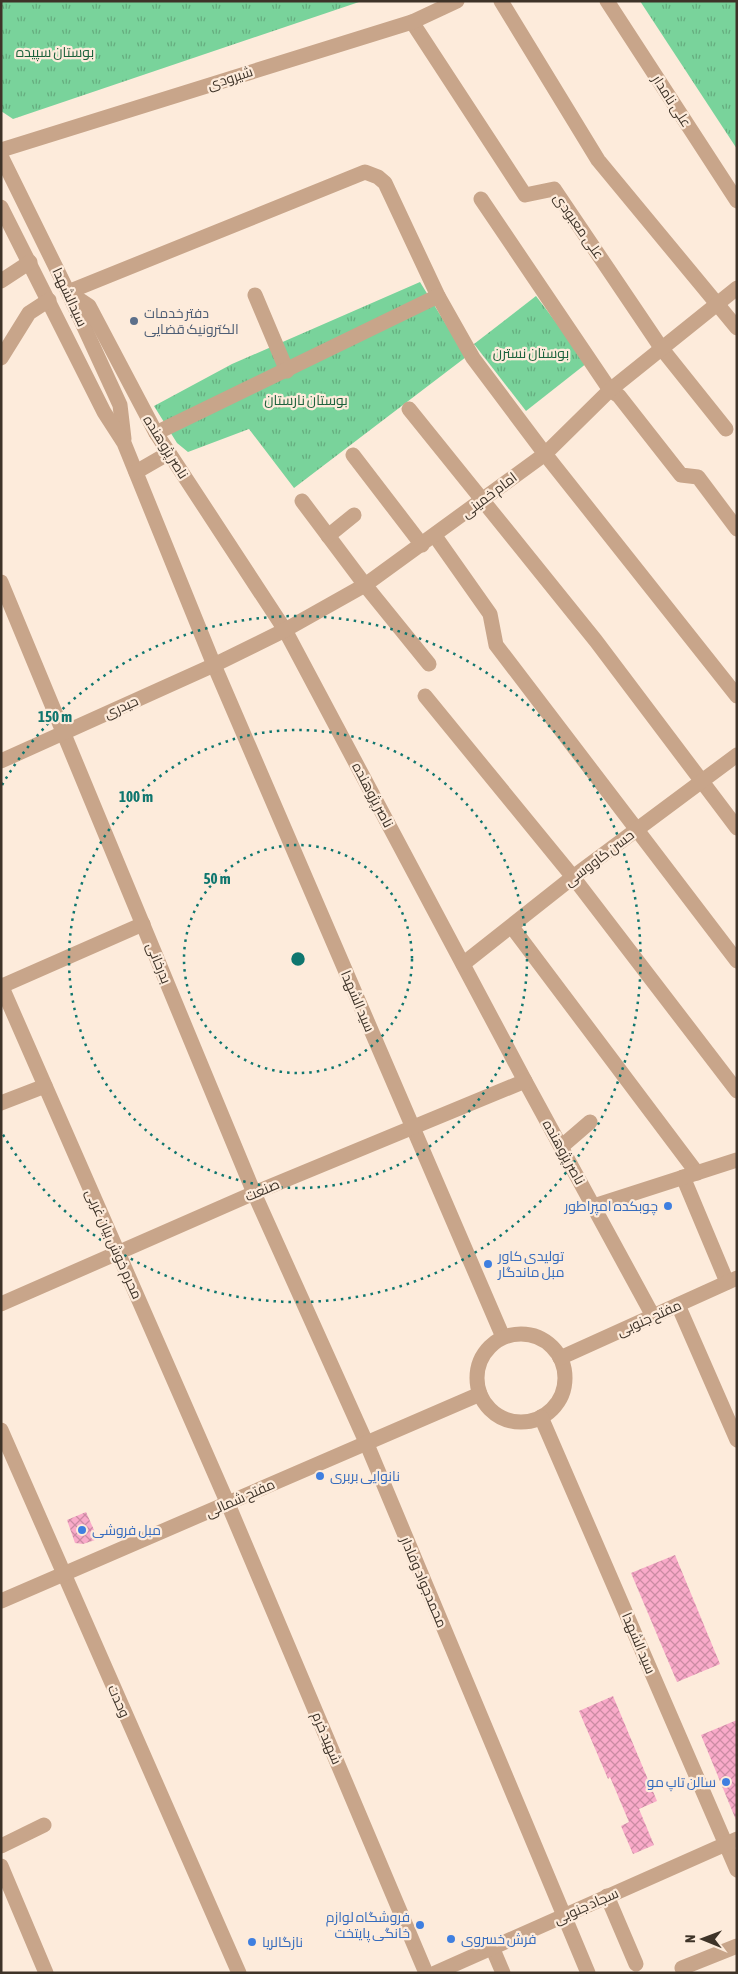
<svg xmlns="http://www.w3.org/2000/svg" width="738" height="1974" font-family="'Asap Condensed',Cairo,sans-serif">
	<style>
		.park { fill: url(#park-tufts) }
		.building { fill: url(#building-cross-hatch) }
		.lines { fill: none; stroke-linecap: round; stroke-linejoin: round }
		.minor { stroke: #c8a58a; stroke-width: 15 }
		.ring { fill: none; stroke: #0f766e; stroke-width: 2.5; stroke-dasharray: 2.5 5 }
		.service-dot { fill: #5c6f8a; stroke: #fdebdb; stroke-width: 2 }
		.shop-dot { fill: #3f7fe0; stroke: #fdebdb; stroke-width: 2 }
		.labels { text-anchor: middle; dominant-baseline: central; stroke-width: 4.5; stroke-linejoin: round; paint-order: stroke }
		.park-label { font-size: 14px; fill: #1c623c; stroke: #fdebdb }
		.street-label { font-size: 14px; fill: #3e3328; stroke: #fdebdb }
		.service-label { font-size: 14px; fill: #4e5e75; stroke: #fdebdb; text-anchor: start }
		.shop-label { font-size: 14px; fill: #366cbe; stroke: #fdebdb; text-anchor: start }
		.centre { fill: #0f766e; stroke: #fdebdb; stroke-width: 2.5 }
		.ring-label { font-size: 15px; text-anchor: middle; font-weight: bold; fill: #0f766e; stroke: #fdebdb; stroke-width: 4.5; stroke-linejoin: round; paint-order: stroke }
	</style>
	<defs>
		<pattern id="park-tufts" width="24" height="20" patternUnits="userSpaceOnUse" patternTransform="scale(1.25)"><rect width="24" height="20" fill="#79d39b"/><path d="M3 7l-1-3M5 7V3M7 7l1-3M15 17l-1-3M17 17v-4M19 17l1-3" fill="none" stroke="#65ac7e"/></pattern>
		<pattern id="building-cross-hatch" width="8" height="8" patternUnits="userSpaceOnUse" patternTransform="scale(1.25)"><rect width="8" height="8" fill="#f9aac9"/><path d="M0 0l8 8M0 8l8-8" fill="none" stroke="#cb8ba3"/></pattern>
	</defs>
	<rect width="100%" height="100%" fill="#fdebdb"/>
	<!-- park -->
	<g class="park">
		<path d="M 1,1 L 362,1 L 13,119 L 1,111 Z"/>
		<path d="M 640,1 L 737,1 L 737,149 Z"/>
		<path d="M 420,282 L 466,357 L 294,488 L 249,429 L 188,452 L 177,443 L 154,406 L 232,364 Z"/>
		<path d="M 536,296 L 587,363 L 526,411 L 474,344 Z"/>
	</g>
	<!-- building -->
	<g class="building">
		<path d="M 86,1512 L 98,1539 L 83,1544 L 75,1543 L 67,1520 Z"/>
		<path d="M 675,1555 L 720,1664 L 677,1682 L 631,1573 Z"/>
		<path d="M 613,1696 L 657,1801 L 639,1809 L 654,1845 L 633,1854 L 621,1826 L 629,1822 L 610,1777 L 608,1779 L 579,1711 Z"/>
		<path d="M 737,1720 L 737,1819 L 736,1820 L 701,1735 Z"/>
	</g>
	<g class="lines">
		<!-- minor -->
		<g class="minor">
			<path d="M 501,1 L 598,160 L 737,328"/>
			<path d="M 607,1 L 737,201"/>
			<path d="M 412,22 L 525,195 L 554,189 L 662,349 L 726,429"/>
			<path d="M 1,150 L 412,22 L 457,1"/>
			<path d="M 1,156 L 68,292 L 120,405 L 124,439"/>
			<path d="M 481,199 L 610,390 L 619,396 L 681,475 L 698,477 L 737,529"/>
			<path d="M 1,207 L 104,412 L 124,443 L 214,665 L 503,1337"/>
			<path d="M 1,281 L 30,262"/>
			<path d="M 68,292 L 89,306 L 156,433 L 285,630 L 525,1081 L 653,1316"/>
			<path d="M 68,292 L 365,172 L 378,177 L 385,183 L 438,296 L 473,358 L 545,454 L 737,696"/>
			<path d="M 255,295 L 287,371"/>
			<path d="M 1,358 L 29,313 L 49,300"/>
			<path d="M 409,409 L 596,641 L 737,828"/>
			<path d="M 156,433 L 438,296"/>
			<path d="M 353,455 L 422,545"/>
			<path d="M 136,472 L 169,453"/>
			<path d="M 302,501 L 365,585 L 429,664"/>
			<path d="M 328,536 L 354,515"/>
			<path d="M 435,536 L 490,614 L 496,645 L 737,961"/>
			<path d="M 1,582 L 254,1193 L 366,1442 L 588,1973"/>
			<path d="M 425,696 L 573,877 L 737,1091"/>
			<path d="M 1,761 L 214,665 L 285,630 L 365,585 L 545,454 L 610,390 L 737,288"/>
			<path d="M 512,927 L 697,1173"/>
			<path d="M 463,964 L 573,877 L 737,755"/>
			<path d="M 1,985 L 228,1504 L 426,1973"/>
			<path d="M 2,986 L 143,924"/>
			<path d="M 1,1103 L 45,1086"/>
			<path d="M 561,1147 L 590,1122"/>
			<path d="M 683,1177 L 727,1282"/>
			<path d="M 594,1206 L 737,1160"/>
			<path d="M 1,1304 L 254,1193 L 525,1081"/>
			<path d="M 678,1305 L 737,1440"/>
			<circle cx="521" cy="1378" r="44"/>
			<path d="M 560,1358 L 737,1278"/>
			<path d="M 541,1417 L 737,1870"/>
			<path d="M 1,1430 L 239,1973"/>
			<path d="M 1,1601 L 480,1394"/>
			<path d="M 1,1846 L 44,1825"/>
			<path d="M 1,1866 L 46,1973"/>
			<path d="M 607,1896 L 636,1964"/>
			<path d="M 492,1947 L 503,1973"/>
			<path d="M 435,1973 L 737,1839"/>
			<path d="M 684,1973 L 682,1968 L 737,1946"/>
		</g>
	</g>
	<!-- distance rings -->
	<g class="ring">
		<circle cx="298" cy="959" r="114"/>
		<circle cx="298" cy="959" r="229"/>
		<path d="M2 785A343 343 0 1 1 2 1133"/>
	</g>
	<!-- markers -->
	<circle class="service-dot" cx="134" cy="321" r="5"/>
	<g class="shop-dot">
		<circle cx="668" cy="1206" r="5"/>
		<circle cx="488" cy="1264" r="5"/>
		<circle cx="320" cy="1476" r="5"/>
		<circle cx="82" cy="1530" r="5"/>
		<circle cx="726" cy="1782" r="5"/>
		<circle cx="420" cy="1925" r="5"/>
		<circle cx="451" cy="1939" r="5"/>
		<circle cx="252" cy="1942" r="5"/>
	</g>
	<g class="labels">
		<!-- park labels -->
		<g class="park-label">
			<text x="55" y="52">بوستان سپیده</text>
			<text x="531" y="353">بوستان نسترن</text>
			<text x="306" y="400">بوستان نارستان</text>
		</g>
		<!-- street labels -->
		<g class="street-label">
			<text transform="translate(230 78) rotate(-18)">شیرودی</text>
			<text transform="translate(672 101) rotate(57)">علی نامدار</text>
			<text transform="translate(579 226) rotate(55)">علی معبودی</text>
			<text transform="translate(70 297) rotate(65)">سیدالشهدا</text>
			<text transform="translate(166 447) rotate(58)">ناصر پژوهنده</text>
			<text transform="translate(489 495) rotate(-37)">امام خمینی</text>
			<text transform="translate(121 707) rotate(-24)">حیدری</text>
			<text transform="translate(373 795) rotate(62)">ناصر پژوهنده</text>
			<text transform="translate(599 858) rotate(-37)">حسن کاووسی</text>
			<text transform="translate(159 963) rotate(68)">بدرخانی</text>
			<text transform="translate(358 1001) rotate(67)">سید الشهدا</text>
			<text transform="translate(564 1152) rotate(61)">ناصر پژوهنده</text>
			<text transform="translate(262 1190) rotate(-23)">صنعت</text>
			<text transform="translate(114 1244) rotate(66)">محرم خوش بیان غربی</text>
			<text transform="translate(649 1318) rotate(-24)">مفتح جنوبی</text>
			<text transform="translate(240 1498) rotate(-24)">مفتح شمالی</text>
			<text transform="translate(424 1582) rotate(67)">محمدجواد وفادار</text>
			<text transform="translate(639 1643) rotate(67)">سید الشهدا</text>
			<text transform="translate(119 1701) rotate(66)">وحدت</text>
			<text transform="translate(327 1738) rotate(67)">شهید خرم</text>
			<text transform="translate(586 1906) rotate(-24)">سجاد جنوبی</text>
		</g>
		<!-- service labels -->
		<g class="service-label">
			<text x="144" y="313">دفتر خدمات<tspan x="144" dy="16">الکترونیک قضایی</tspan></text>
		</g>
		<!-- shop labels -->
		<g class="shop-label">
			<text x="658" y="1206" text-anchor="end">چوبکده امپراطور</text>
			<text x="498" y="1256">تولیدی کاور<tspan x="498" dy="16">مبل ماندگار</tspan></text>
			<text x="330" y="1476">نانوایی بربری</text>
			<text x="92" y="1530">مبل فروشی</text>
			<text x="716" y="1782" text-anchor="end">سالن تاپ مو</text>
			<text x="410" y="1917" text-anchor="end">فروشگاه لوازم<tspan x="410" dy="16">خانگی پایتخت</tspan></text>
			<text x="461" y="1939">فرش خسروى</text>
			<text x="262" y="1942">نازگالریا</text>
		</g>
	</g>
	<circle cx="298" cy="959" r="8" class="centre"/>
	<g class="ring-label">
		<text x="55" y="722">150 m</text>
		<text x="136" y="802">100 m</text>
		<text x="217" y="884">50 m</text>
	</g>
	<!-- border -->
	<rect width="738" height="1974" fill="none" stroke="#3e3328" stroke-width="5"/>
	<!-- north arrow -->
	<g transform="translate(703 1939) rotate(271)" stroke="#fdebdb" stroke-width="4" paint-order="stroke">
	<path d="M0-4L9 19L0 12L-9 19Z" fill="#3e3328"/>
	<text y="-8" font-size="14" font-weight="bold" text-anchor="middle" fill="#3e3328">N</text>
	</g>
</svg>
